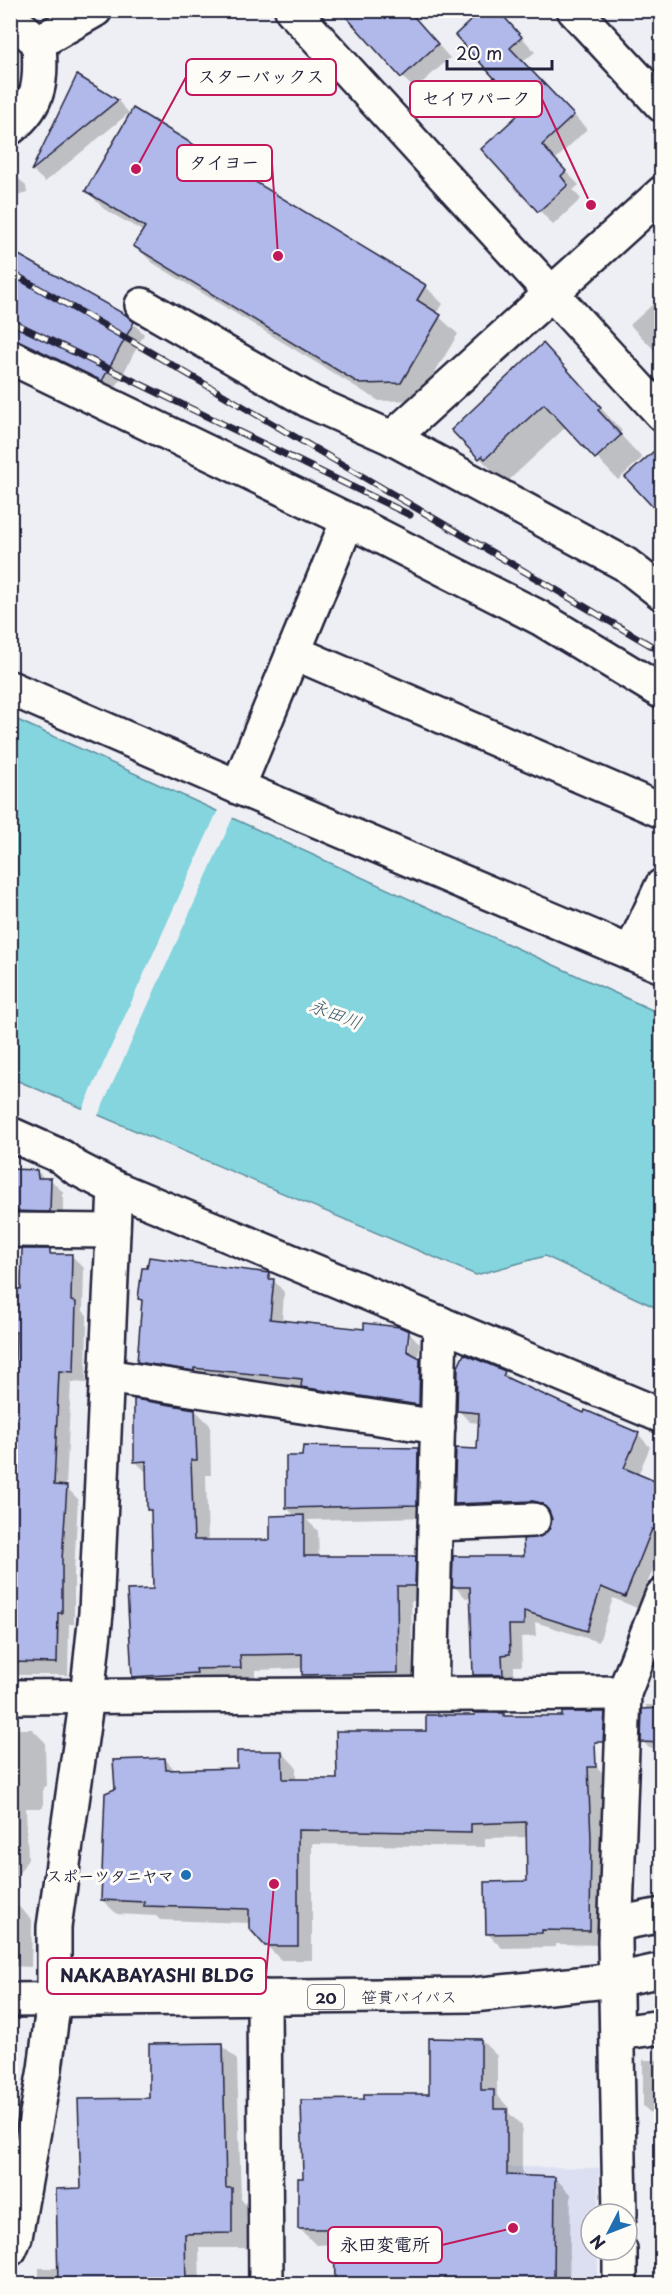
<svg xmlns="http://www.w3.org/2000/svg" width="672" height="2295" font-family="'Playpen Sans','Klee One',sans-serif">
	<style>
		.built { fill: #dbdff1 }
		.water { fill: #84d5de; stroke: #5d8d9d; stroke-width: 1.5 }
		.pier { fill: #eeeff4 }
		.shadow { fill: #0003; fill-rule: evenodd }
		.building { fill: #b0b9ea; stroke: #22223b; stroke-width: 1.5 }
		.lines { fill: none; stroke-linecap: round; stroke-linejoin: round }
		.minor-casing { stroke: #22223b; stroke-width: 38 }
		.tertiary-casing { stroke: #22223b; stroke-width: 38 }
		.primary-casing { stroke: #22223b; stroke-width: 38 }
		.minor { stroke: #fdfcf7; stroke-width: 33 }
		.tertiary { stroke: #fdfcf7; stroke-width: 33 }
		.primary { stroke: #fdfcf7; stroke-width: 33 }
		.rail-casing { stroke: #22223b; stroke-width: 7 }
		.rail { stroke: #fdfcf7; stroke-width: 4.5; stroke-dasharray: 14; stroke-linecap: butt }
		.poi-dot { fill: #1f6fb2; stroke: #fdfcf7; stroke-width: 2 }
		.labels { text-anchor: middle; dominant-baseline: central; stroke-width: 6; stroke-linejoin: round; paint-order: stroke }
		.shield { fill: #fdfcf7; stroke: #646373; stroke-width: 1.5 }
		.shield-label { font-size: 15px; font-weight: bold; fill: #22223b }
		.poi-label { font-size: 16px; font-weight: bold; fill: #22223b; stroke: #fdfcf7; text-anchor: end }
		.street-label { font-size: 16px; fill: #22223b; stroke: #fdfcf7 }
		.water-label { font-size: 18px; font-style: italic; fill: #3f586c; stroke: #fdfcf7 }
		.leader { fill: none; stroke: #c2185b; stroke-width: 2 }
		.callout-dot { fill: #c2185b; stroke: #fdfcf7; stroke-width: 2 }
		.callout { fill: #fdfcf7; stroke: #c2185b; stroke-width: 2 }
		.callout-label { font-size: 18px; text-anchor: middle; font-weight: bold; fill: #22223b }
	</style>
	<rect width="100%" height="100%" fill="#eeeff4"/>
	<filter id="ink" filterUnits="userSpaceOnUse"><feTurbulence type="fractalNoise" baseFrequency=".0167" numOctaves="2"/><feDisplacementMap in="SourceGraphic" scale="12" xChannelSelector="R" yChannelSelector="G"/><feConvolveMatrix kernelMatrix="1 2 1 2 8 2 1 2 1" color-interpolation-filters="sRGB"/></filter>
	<g filter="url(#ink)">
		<!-- built -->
		<path class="built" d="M 450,2166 L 599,2168 L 598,2214 L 591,2214 L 591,2250 L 598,2250 L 597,2284 L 449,2284 Z"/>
		<!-- water -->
		<path class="water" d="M 11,717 L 661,1014 L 661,1310 L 545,1256 L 476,1275 L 11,1078 Z"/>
		<!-- pier -->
		<path class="pier" d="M 219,808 L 234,815 L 97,1118 L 82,1111 Z"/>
		<!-- shadow -->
		<g class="shadow">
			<path d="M 407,10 L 450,58 L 415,89 L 402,77 Z"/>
			<path d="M 512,26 L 535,52 L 523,62 L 587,129 L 555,160 L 579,185 L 573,190 L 581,199 L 553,225 L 483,149 L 523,112 L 521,105 L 457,35 Z"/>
			<path d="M 78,77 L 118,101 L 129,113 L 45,182 L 33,171 Z"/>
			<path d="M 10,175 L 15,175 L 26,186 L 27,193 L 10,198 Z"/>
			<path d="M 87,191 L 425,286 L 443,304 L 436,314 L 458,334 L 418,400 L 379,401 L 153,263 L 135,246 L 144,232 L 104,209 Z"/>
			<path d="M 10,251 L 125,316 L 144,334 L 114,391 L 10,348 Z"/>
			<path d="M 662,296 L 662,358 L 630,325 Z"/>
			<path d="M 543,346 L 622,431 L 619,433 L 642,458 L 618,480 L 567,426 L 508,481 L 505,478 L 502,480 L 480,458 Z"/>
			<path d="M 10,1171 L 37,1171 L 45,1179 L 50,1179 L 63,1192 L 63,1224 L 10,1227 Z"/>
			<path d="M 49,1251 L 54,1255 L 72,1256 L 84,1268 L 83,1311 L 87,1315 L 86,1383 L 71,1382 L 66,1487 L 78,1499 L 74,1573 L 74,1624 L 69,1624 L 68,1675 L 10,1675 L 10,1393 L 15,1393 L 18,1337 L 11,1331 L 10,1271 L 23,1271 Z"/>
			<path d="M 268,1274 L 284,1292 L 282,1322 L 365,1331 L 409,1332 L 420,1344 L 418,1358 L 431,1371 L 430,1416 L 314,1398 L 305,1388 L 150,1373 L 138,1361 L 143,1302 L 140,1299 ZM 407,1337 L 410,1337 L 408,1359 L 405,1358 Z"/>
			<path d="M 504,1372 L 516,1384 L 585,1415 L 638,1434 L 650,1447 L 638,1475 L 662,1486 L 662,1548 L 637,1608 L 613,1598 L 599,1642 L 535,1622 L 536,1636 L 521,1637 L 522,1666 L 514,1666 L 514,1687 L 487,1687 L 475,1675 L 472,1598 L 466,1598 L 454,1586 L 525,1558 L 551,1529 L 553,1519 L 552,1514 L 546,1513 L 468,1516 L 456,1504 L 478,1450 L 480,1423 L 470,1422 L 458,1410 Z"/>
			<path d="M 195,1410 L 210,1425 L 211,1475 L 206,1475 L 208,1541 L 272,1542 L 296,1517 L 287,1508 L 418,1449 L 430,1462 L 429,1517 L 307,1520 L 318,1531 L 319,1558 L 415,1557 L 430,1573 L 429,1601 L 411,1601 L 413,1688 L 319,1690 L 304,1675 L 304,1668 L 255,1670 L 255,1682 L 148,1691 L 133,1676 L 155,1590 L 153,1514 L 149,1510 L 147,1473 L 135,1461 Z"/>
			<path d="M 646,1705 L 662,1705 L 662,1748 L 649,1748 L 643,1742 Z"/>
			<path d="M 503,1714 L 507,1718 L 587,1757 L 602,1772 L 605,1853 L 604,1945 L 556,1944 L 556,1947 L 502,1948 L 487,1933 L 528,1883 L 528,1837 L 485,1838 L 485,1847 L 312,1844 L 312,1960 L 281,1960 L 266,1945 L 250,1923 L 160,1920 L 156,1916 L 117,1914 L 102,1900 L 116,1790 L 165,1759 L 176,1771 L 238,1769 L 282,1752 L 296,1767 L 296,1780 L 339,1781 L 427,1732 L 476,1717 Z"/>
			<path d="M 10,1729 L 32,1729 L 45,1742 L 46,1787 L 43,1787 L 43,1808 L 26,1808 L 28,1859 L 10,1888 Z"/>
			<path d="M 662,1862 L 662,1886 L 656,1863 Z"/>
			<path d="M 10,1907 L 19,1907 L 32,1920 L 31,1967 L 10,1966 Z"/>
			<path d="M 481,2040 L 497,2056 L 497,2095 L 509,2108 L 509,2113 L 522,2126 L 522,2177 L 555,2178 L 571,2194 L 569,2284 L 336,2284 L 336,2244 L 316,2245 L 300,2229 L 304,2179 L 366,2100 L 431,2095 Z"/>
			<path d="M 222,2045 L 237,2060 L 241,2199 L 246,2205 L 247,2248 L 199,2248 L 200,2284 L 39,2284 L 39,2268 L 59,2268 L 82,2190 L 151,2100 Z"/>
			<path d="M 643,2060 L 662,2060 L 662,2118 L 656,2118 L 643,2106 Z"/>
		</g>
		<!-- building -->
		<g class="building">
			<path d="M 340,10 L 408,10 L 438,44 L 401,78 Z"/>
			<path d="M 482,10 L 498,10 L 522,37 L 510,48 L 574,115 L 542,145 L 566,171 L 561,176 L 568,185 L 538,212 L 481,149 L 521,112 L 517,107 L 519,105 L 455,35 Z"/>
			<path d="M 77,75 L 118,100 L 31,171 Z"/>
			<path d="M 133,108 L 426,285 L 417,300 L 441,315 L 401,383 L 360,384 L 133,246 L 145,227 L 85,191 Z"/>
			<path d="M 10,250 L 126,315 L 134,322 L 102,381 L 18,340 L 10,339 Z"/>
			<path d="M 543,343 L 601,407 L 598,410 L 621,435 L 595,459 L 544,404 L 485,459 L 482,456 L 479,459 L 451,430 Z"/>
			<path d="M 662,444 L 662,517 L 625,477 Z"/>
			<path d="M 10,1169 L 37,1170 L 38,1178 L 51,1178 L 50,1212 L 10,1211 Z"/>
			<path d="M 22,1249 L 50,1249 L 50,1254 L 72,1254 L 71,1301 L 76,1302 L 74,1372 L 59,1371 L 54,1485 L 67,1486 L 62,1560 L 62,1613 L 58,1613 L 57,1663 L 10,1662 L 10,1391 L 14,1391 L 16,1332 L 10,1331 L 10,1288 L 21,1289 Z"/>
			<path d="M 149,1257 L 269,1273 L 269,1279 L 274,1279 L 270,1319 L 364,1329 L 364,1323 L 400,1327 L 409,1331 L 407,1351 L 420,1358 L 419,1405 L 301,1387 L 302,1379 L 194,1368 L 194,1371 L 137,1362 L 142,1300 L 138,1299 L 142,1268 L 147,1268 Z"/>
			<path d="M 464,1354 L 505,1371 L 503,1376 L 584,1413 L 585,1410 L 639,1433 L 624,1468 L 662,1484 L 662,1514 L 654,1530 L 652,1529 L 625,1597 L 601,1587 L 587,1631 L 524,1611 L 524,1625 L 509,1625 L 510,1654 L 502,1655 L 503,1675 L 473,1675 L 470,1587 L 452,1587 L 453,1556 L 524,1556 L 523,1539 L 543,1535 L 550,1528 L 552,1519 L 548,1510 L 541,1503 L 533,1501 L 454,1504 L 456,1448 L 477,1449 L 479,1413 L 457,1411 L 458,1367 Z"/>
			<path d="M 134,1399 L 195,1409 L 197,1460 L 191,1460 L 194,1540 L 270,1540 L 270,1516 L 304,1515 L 304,1556 L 416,1556 L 415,1586 L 397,1586 L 398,1673 L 302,1675 L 302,1654 L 240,1655 L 241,1668 L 196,1669 L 197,1673 L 132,1677 L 127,1590 L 153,1589 L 151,1510 L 147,1510 L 146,1461 L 134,1462 Z"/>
			<path d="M 303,1446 L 418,1448 L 417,1505 L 286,1508 L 286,1456 L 302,1456 Z"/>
			<path d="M 662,1708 L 662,1743 L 641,1742 L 642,1709 Z"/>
			<path d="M 562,1712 L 605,1712 L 603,1742 L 595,1742 L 596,1767 L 588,1767 L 591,1838 L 590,1931 L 542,1930 L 542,1933 L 486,1934 L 485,1882 L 527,1881 L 526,1822 L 471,1824 L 471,1833 L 298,1830 L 298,1946 L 265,1946 L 249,1928 L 249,1909 L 144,1906 L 144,1902 L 101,1900 L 105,1793 L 115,1789 L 113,1760 L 165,1758 L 166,1770 L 237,1768 L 237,1751 L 282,1751 L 283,1779 L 337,1779 L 336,1731 L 426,1731 L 426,1715 L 475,1715 L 475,1713 L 504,1713 L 504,1716 L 562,1716 Z"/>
			<path d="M 429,2038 L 481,2039 L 481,2090 L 494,2090 L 494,2109 L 507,2109 L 507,2175 L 555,2177 L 554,2281 L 432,2279 L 432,2284 L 335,2284 L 334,2229 L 298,2229 L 298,2178 L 303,2178 L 301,2100 L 364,2099 L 364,2094 L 429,2094 Z"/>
			<path d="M 223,2043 L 226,2188 L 232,2188 L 232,2233 L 185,2234 L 186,2284 L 58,2284 L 56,2189 L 81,2188 L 78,2099 L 149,2098 L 149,2044 Z"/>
		</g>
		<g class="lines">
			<defs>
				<g id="minor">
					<path d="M 292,10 L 662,414"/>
					<path d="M 10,19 L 39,42 C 41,79 42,103 10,128"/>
					<path d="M 142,305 L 311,402 L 392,438 L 625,564 L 662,593"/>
					<path d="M 10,357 L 348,520 L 540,618 L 662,692"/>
					<path d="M 392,438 L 662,193"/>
					<path d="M 293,652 L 662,811"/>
					<path d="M 10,688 L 238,787 L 662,966"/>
					<path d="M 238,787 L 348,520"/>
					<path d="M 631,953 L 662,886"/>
					<path d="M 10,1134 L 62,1157 L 76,1168 L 115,1188 L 662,1416"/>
					<path d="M 10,1230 L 113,1231"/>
					<path d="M 106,1376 L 438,1427"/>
					<path d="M 436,1524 L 533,1520"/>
					<path d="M 431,1694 L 440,1323"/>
					<path d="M 10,1697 L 624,1693"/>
					<path d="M 616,1924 L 662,1915"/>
					<path d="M 264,1997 L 266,2284"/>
					<path d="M 54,1999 L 54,1927 L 87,1697 L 96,1613 L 115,1188"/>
					<path d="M 618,2033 L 662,2027"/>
					<path d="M 620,2214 L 615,1941 L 624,1693 L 662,1596"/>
					<path d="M 620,2250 L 620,2284"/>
				</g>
				<g id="tertiary">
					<path d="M 574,10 L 662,105"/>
					<path d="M 39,42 L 95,10"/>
					<path d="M 10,2249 L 15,2237 L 45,2069 L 54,1999"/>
				</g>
				<path id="primary" d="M 10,2000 L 473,1995 L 616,1980 L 662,1970"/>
			</defs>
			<!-- minor casing -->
			<use href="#minor" class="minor-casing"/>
			<!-- tertiary casing -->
			<use href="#tertiary" class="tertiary-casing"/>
			<!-- primary casing -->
			<use href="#primary" class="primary-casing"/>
			<!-- minor -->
			<use href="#minor" class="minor"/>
			<!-- tertiary -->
			<use href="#tertiary" class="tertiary"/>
			<!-- primary -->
			<use href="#primary" class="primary"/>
			<defs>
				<g id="rail">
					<path d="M 10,272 L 133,342 L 662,652"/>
					<path d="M 10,321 L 410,515"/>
				</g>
			</defs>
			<!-- rail casing -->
			<use href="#rail" class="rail-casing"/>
			<!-- rail -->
			<use href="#rail" class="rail"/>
		</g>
	</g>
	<!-- markers -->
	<circle class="poi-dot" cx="186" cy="1875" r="6"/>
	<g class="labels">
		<!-- shield labels -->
		<rect class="shield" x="308" y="1985" width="36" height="24" rx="4.5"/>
		<g class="shield-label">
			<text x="326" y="1997">20</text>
		</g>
		<!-- poi labels -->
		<g class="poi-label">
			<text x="174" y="1875">スポーツタニヤマ</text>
		</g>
		<!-- street labels -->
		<g class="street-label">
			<text x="409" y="1996">笹貫バイパス</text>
		</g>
		<!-- water labels -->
		<g class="water-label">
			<text transform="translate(336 1013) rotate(21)">永田川</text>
		</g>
	</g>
	<!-- callouts -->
	<path class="leader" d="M136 169L186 77M591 205L542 99M278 256L272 163M274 1884L266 1976M513 2228L442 2245"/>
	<g class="callout-dot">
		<circle cx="136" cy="169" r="6"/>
		<circle cx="591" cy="205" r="6"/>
		<circle cx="278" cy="256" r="6"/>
		<circle cx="274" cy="1884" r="6"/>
		<circle cx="513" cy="2228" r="6"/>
	</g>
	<g class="callout">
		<rect x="186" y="59" width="150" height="36" rx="6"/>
		<rect x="410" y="81" width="132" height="36" rx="6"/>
		<rect x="177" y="145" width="95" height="36" rx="6"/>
		<rect x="47" y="1958" width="219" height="36" rx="6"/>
		<rect x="328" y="2227" width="114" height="36" rx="6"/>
	</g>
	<g class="callout-label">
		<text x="261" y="83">スターバックス</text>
		<text x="476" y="105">セイワパーク</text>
		<text x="224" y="169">タイヨー</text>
		<text x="157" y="1982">NAKABAYASHI BLDG</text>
		<text x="385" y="2251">永田変電所</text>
	</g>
	<!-- margin -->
	<rect width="672" height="2295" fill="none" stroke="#fdfcf7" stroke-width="36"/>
	<rect x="18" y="18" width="636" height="2259" fill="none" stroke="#22223b" stroke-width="2" filter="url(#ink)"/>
	<!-- north arrow -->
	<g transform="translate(609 2232) rotate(228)"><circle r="28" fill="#fdfcf7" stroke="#a5a5ac" stroke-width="1.5"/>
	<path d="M0-4.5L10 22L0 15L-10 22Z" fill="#1f6fb2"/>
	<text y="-9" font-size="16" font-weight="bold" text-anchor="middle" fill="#22223b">N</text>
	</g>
	<!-- scale -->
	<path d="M447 60v9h105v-9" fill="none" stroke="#22223b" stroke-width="3"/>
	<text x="456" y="60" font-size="18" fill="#22223b" stroke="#fdfcf7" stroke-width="4.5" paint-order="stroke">20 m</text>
</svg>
